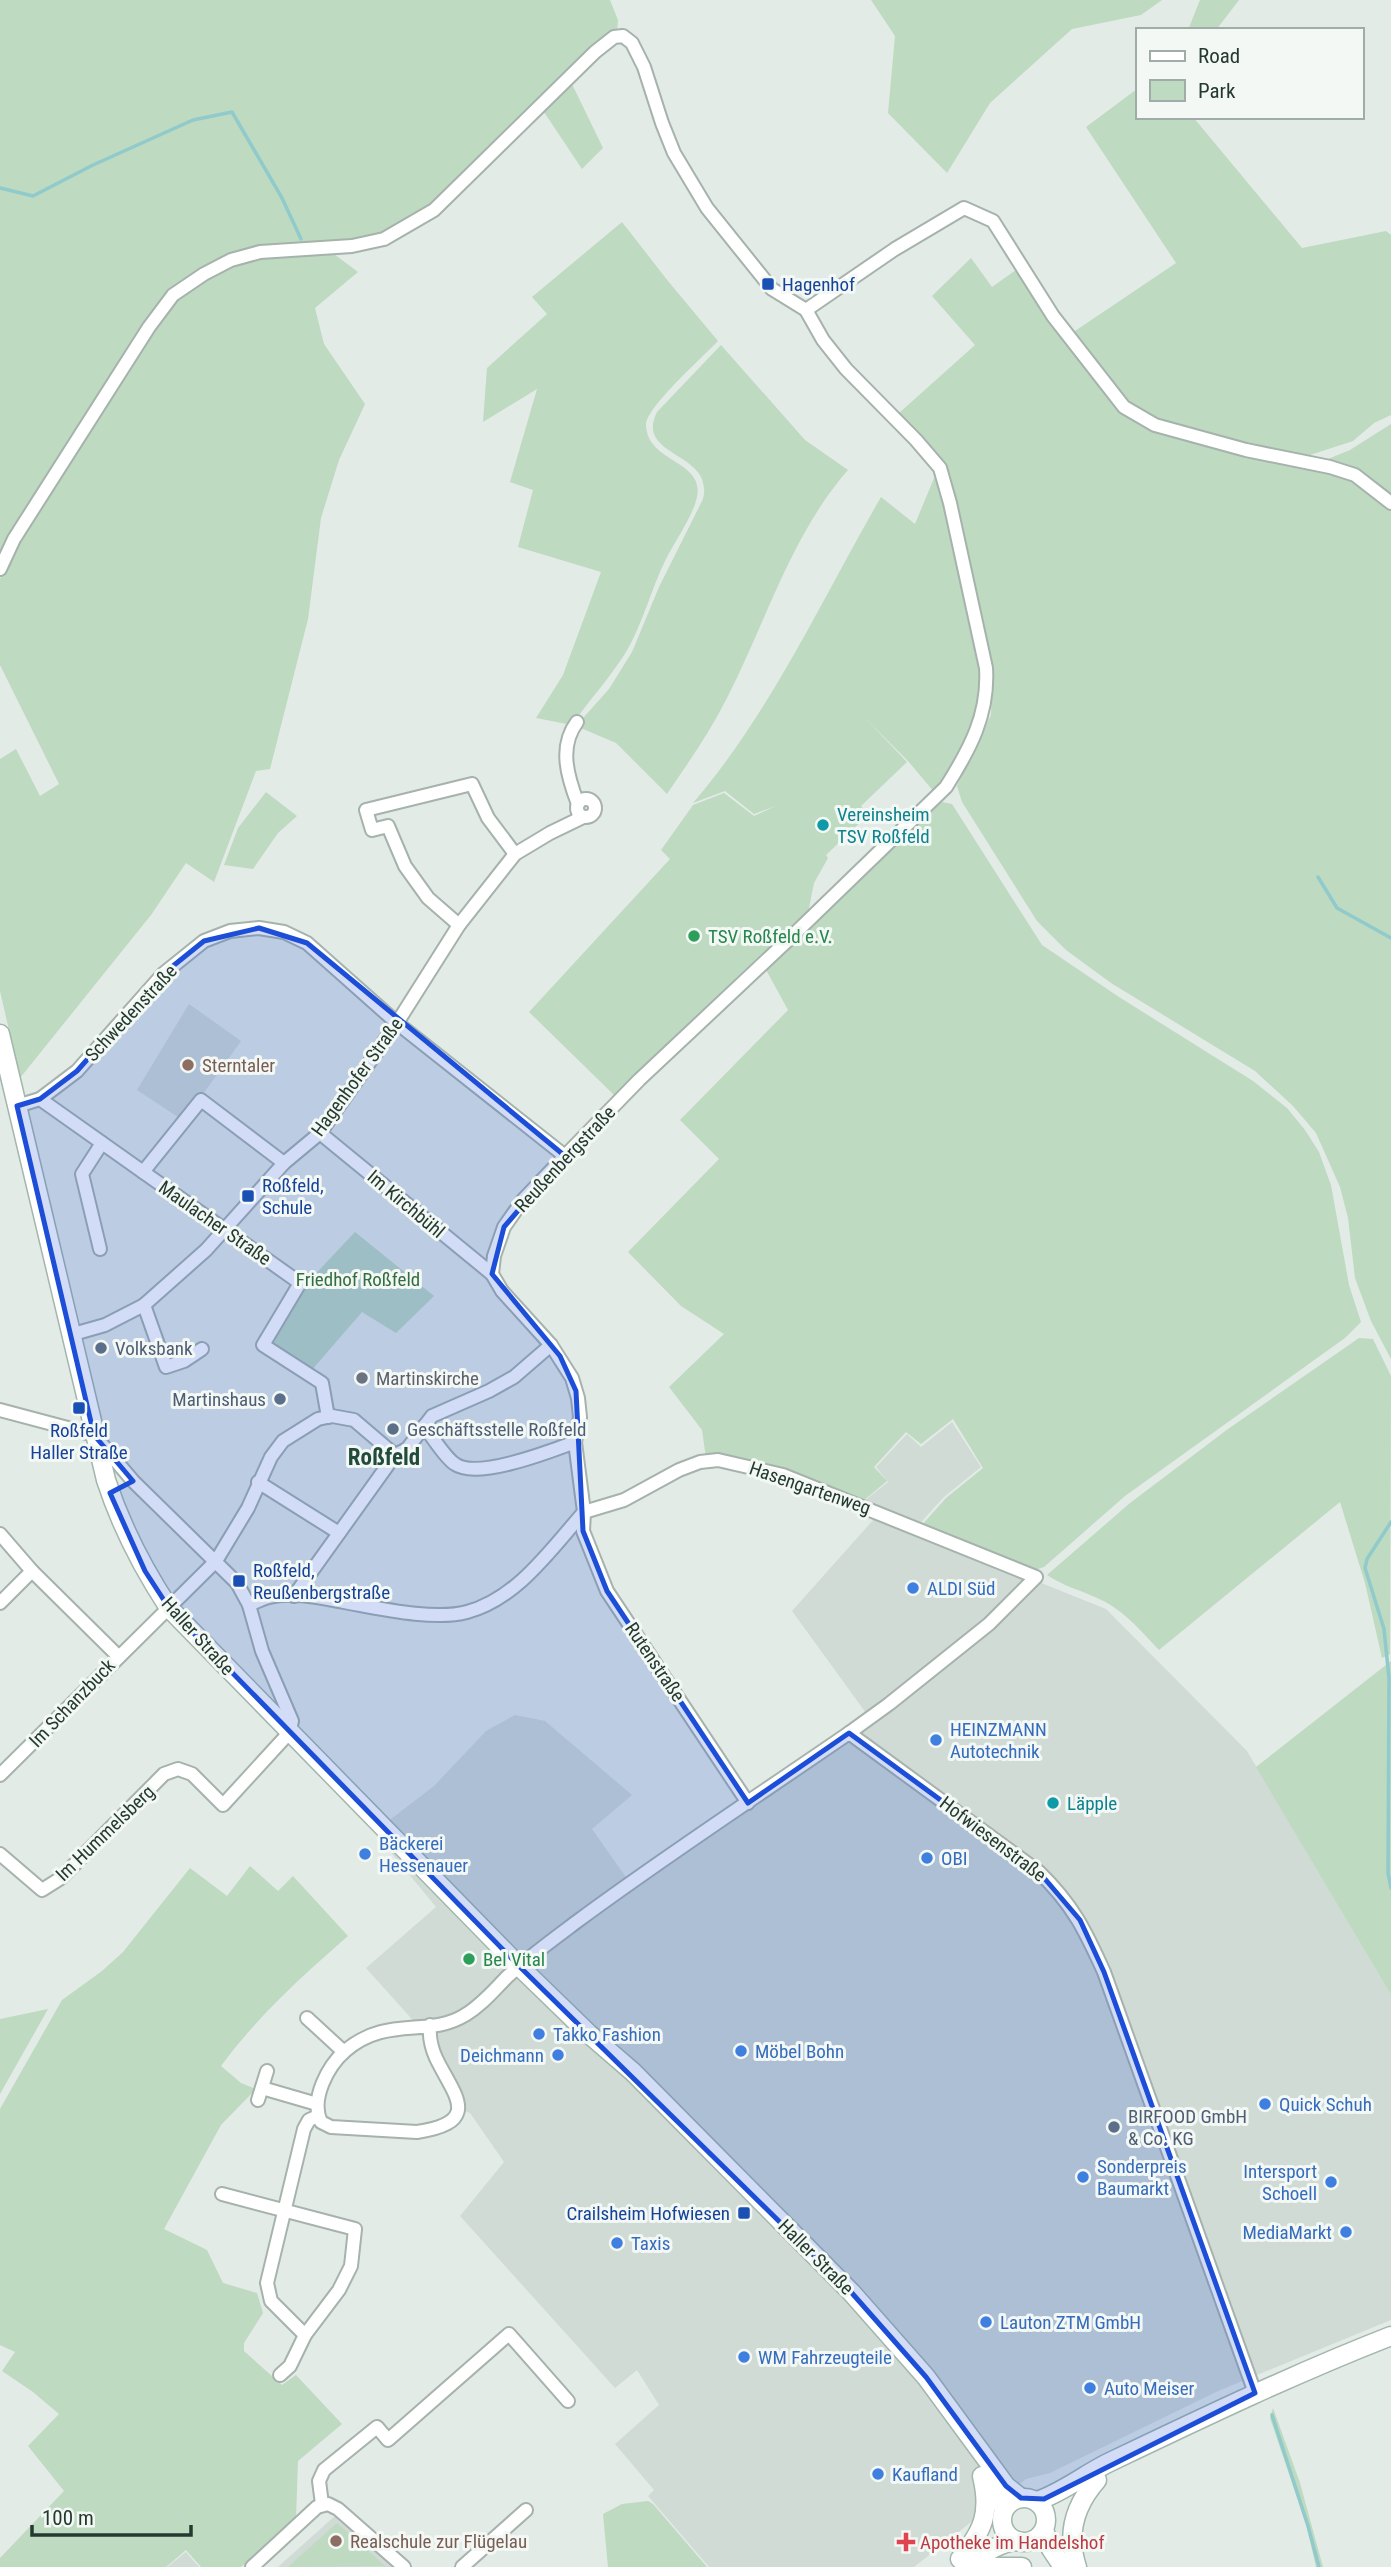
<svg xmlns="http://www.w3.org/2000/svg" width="1391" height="2567" font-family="'Roboto Condensed',sans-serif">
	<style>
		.built { fill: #d1dbd5 }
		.green { fill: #bedac1 }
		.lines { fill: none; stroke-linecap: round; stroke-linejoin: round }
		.stream { stroke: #90cacb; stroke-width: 3.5 }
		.minor-casing { stroke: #a6b2ac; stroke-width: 16 }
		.secondary-casing { stroke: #a2b6ac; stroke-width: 21 }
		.minor { stroke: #fff; stroke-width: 12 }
		.secondary { stroke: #fff; stroke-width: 18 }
		.marked { fill: #1d4ed8; fill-opacity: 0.2; stroke: #1d4ed8; stroke-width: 5; stroke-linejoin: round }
		.transit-dot { fill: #1a4fb4; stroke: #f3f8f5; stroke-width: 2.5 }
		.culture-dot { fill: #0f9aa8; stroke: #f3f8f5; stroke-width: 2.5 }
		.leisure-dot { fill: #2e9e5b; stroke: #f3f8f5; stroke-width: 2.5 }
		.education-dot { fill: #8d6e63; stroke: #f3f8f5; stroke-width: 2.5 }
		.service-dot { fill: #5c6f8a; stroke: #f3f8f5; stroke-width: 2.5 }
		.worship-dot { fill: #6b7280; stroke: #f3f8f5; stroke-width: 2.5 }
		.shop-dot { fill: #3f7fe0; stroke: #f3f8f5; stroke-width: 2.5 }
		.health-dot { fill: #e0444e; stroke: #f3f8f5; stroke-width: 2.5 }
		.labels { text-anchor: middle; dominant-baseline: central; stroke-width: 6; stroke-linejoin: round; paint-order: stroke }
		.transit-label { font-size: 19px; fill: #164399; stroke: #f3f8f5; text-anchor: start }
		.culture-label { font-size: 19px; fill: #0d838f; stroke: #f3f8f5; text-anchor: start }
		.leisure-label { font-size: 19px; fill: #27864d; stroke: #f3f8f5; text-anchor: start }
		.street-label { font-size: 19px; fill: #243a31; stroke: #f3f8f5 }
		.education-label { font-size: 19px; fill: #785e54; stroke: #f3f8f5; text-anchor: start }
		.park-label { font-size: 19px; fill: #336d41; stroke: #f3f8f5 }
		.service-label { font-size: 19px; fill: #4e5e75; stroke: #f3f8f5; text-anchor: start }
		.worship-label { font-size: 19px; fill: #5b616d; stroke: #f3f8f5; text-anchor: start }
		.shop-label { font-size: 19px; fill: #366cbe; stroke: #f3f8f5; text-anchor: start }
		.health-label { font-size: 19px; fill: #be3a42; stroke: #f3f8f5; text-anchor: start }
		.quarter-label { font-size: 23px; font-weight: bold; fill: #224b3b; stroke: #f3f8f5 }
	</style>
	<rect width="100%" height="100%" fill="#e3ebe6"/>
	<!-- built -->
	<g class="built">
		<path d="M 189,1004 L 241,1041 L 203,1094 L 197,1098 L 181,1119 L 137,1090 Z"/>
		<path d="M 952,1422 L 981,1467 L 944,1497 L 913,1531 L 1106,1609 L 1247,1751 L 1391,1995 L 1391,2320 L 1218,2391 L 1050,2473 L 1026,2479 L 914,2567 L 709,2567 L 648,2496 L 654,2490 L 615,2444 L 659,2405 L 637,2370 L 615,2388 L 460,2216 L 504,2162 L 470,2113 L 458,2109 L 429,2035 L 418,2026 L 366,1968 L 436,1907 L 374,1832 L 434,1786 L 486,1731 L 515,1715 L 545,1721 L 632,1795 L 592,1829 L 628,1880 L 866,1713 L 792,1611 L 882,1510 L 864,1501 L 888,1482 L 876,1467 L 907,1434 L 921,1447 Z"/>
		<path d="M 336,2515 L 395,2567 L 278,2567 Z"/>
		<path d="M 186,2552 L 199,2567 L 167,2567 Z"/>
	</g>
	<!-- green -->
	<g class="green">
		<path d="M 0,0 L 610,0 L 618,20 L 617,31 L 416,217 L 370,238 L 252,250 L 177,287 L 158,304 L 145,321 L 17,523 L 0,557 Z"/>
		<path d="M 871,0 L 1162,0 L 1141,15 L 1072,29 L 990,103 L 947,173 L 888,113 L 895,36 Z"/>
		<path d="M 1200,0 L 1239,0 L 1216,30 L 1188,30 Z"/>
		<path d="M 571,82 L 603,148 L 582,169 L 544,112 Z"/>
		<path d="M 1137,89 L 1137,117 L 1193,117 L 1302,248 L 1386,231 L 1391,235 L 1391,415 L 1374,423 L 1353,441 L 1307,456 L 1205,436 L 1154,418 L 1130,403 L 1072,333 L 1176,263 L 1086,127 Z"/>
		<path d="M 622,222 L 668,281 L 718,341 C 704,356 645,408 646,425 C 647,463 705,460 697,497 C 693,516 675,541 666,559 C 651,589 643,623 626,652 C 610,678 589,700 572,725 L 536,718 L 563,675 L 601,572 L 518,547 L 533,490 L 510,482 L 537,389 L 483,422 L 487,368 L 547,314 L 532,297 Z"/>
		<path d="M 330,251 L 358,272 L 315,308 L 324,344 L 365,404 L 339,460 L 321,518 L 308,619 L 270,769 L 256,771 L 214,882 L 186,863 L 151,915 L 20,1078 L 0,991 L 0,759 L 16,749 L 40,796 L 59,784 L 0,665 L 0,579 L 24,529 L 152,328 L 177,297 L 206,276 L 234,264 L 259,257 Z"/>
		<path d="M 971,258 L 992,287 L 1020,267 L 1106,392 L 1167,433 L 1284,465 L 1337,473 L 1358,481 L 1391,510 L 1391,1359 L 1371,1321 L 1355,1278 L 1348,1218 L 1340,1187 L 1316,1133 L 1293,1106 L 1255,1071 L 1111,983 L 1066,950 L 1037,921 L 962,802 L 957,786 L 991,715 L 992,676 L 950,474 L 898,414 L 975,345 L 932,296 Z"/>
		<path d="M 721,345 L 805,440 L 848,470 C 791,535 766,622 727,698 C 710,732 688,763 667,794 L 616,743 L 576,726 L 609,689 L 632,652 L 659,587 L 703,499 C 715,451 634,458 657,412 Z"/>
		<path d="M 1391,424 L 1391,499 L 1318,463 L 1350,450 Z"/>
		<path d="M 937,471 L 985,680 L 966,750 L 935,793 L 908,761 L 865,718 L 907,762 L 861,806 L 868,815 L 826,855 L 828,858 L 814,883 L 807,918 L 615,1096 L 529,1012 L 670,859 L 661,850 L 693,805 L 724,793 L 754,816 L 776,806 L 754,814 L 725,791 L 693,803 C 771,712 821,601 881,497 L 915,524 Z"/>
		<path d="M 266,792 L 297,816 L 278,833 L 253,869 L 224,865 L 238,828 Z"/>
		<path d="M 942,802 L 952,804 L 1042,945 L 1119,997 L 1253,1081 L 1287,1108 L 1305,1130 L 1319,1152 L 1331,1185 L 1349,1285 L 1361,1322 L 1345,1338 L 1125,1496 L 1044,1567 L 1032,1571 L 921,1526 L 946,1498 L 983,1468 L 953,1419 L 921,1444 L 906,1432 L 874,1467 L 887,1481 L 863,1501 C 815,1482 760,1451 706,1458 L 702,1430 L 669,1387 L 724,1334 L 681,1306 L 628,1252 L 719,1159 L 680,1120 L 788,1010 L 765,968 L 931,808 Z"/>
		<path d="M 355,1232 L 434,1296 L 396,1333 L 362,1312 L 310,1372 L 267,1344 L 307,1283 Z"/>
		<path d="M 1359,1338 L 1373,1339 L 1391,1376 L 1390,1654 L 1382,1658 L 1365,1583 L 1340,1502 L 1159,1650 C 1140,1630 1123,1609 1097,1598 C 1080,1590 1063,1586 1047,1575 L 1130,1503 L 1228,1429 Z"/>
		<path d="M 1391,1661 L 1391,1995 L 1256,1767 Z"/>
		<path d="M 250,1866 L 278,1891 L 293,1876 L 348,1936 C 301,1977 258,2016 221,2066 L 241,2083 L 256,2089 L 221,2125 L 164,2229 L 207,2250 L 223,2283 L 257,2293 L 263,2313 L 244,2343 L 244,2351 L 282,2385 L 296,2375 L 342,2424 L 298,2461 L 296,2518 L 241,2567 L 201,2567 L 186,2550 L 166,2567 L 0,2567 L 0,2558 L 64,2491 L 28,2446 L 59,2414 L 33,2392 L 2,2371 L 15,2352 L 0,2345 L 0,2109 L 62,2000 L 102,1971 L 123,1952 L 190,1868 L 227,1896 Z"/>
		<path d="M 48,2009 L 0,2094 L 0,2019 Z"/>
		<path d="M 1273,2408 L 1300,2483 L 1323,2567 L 1316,2567 L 1306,2524 L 1270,2418 Z"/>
		<path d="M 648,2501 L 653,2504 L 707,2567 L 608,2567 L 603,2514 L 622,2504 Z"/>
		<path d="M 337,2523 L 385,2566 L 288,2567 Z"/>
	</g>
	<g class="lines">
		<!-- stream -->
		<g class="stream">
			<path d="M 0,188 L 33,196 L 93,165 L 193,120 L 232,112 L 282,198 L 301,239"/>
			<path d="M 1318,877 L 1337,908 L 1391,938"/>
			<path d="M 1391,1522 L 1367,1559 L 1365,1568 L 1384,1629 L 1389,1678 L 1388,1873 L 1391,1888"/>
			<path d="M 1272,2415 L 1308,2526 L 1319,2567"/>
		</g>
		<defs>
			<g id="minor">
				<path d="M 806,310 L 895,249 L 964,208 L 993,221 L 1053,316 L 1124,407 L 1155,425 L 1246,450 L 1330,467 L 1355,475 L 1391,503"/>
				<path d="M 0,569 L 14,539 L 149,327 L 173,295 L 204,274 L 231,260 L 260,252 L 352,246 L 384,239 L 434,210 L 595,52 L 614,37 L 623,36 L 632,43 L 644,67 L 662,123 L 674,153 L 707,208 L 772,289 L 806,310 L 823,340 L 846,369 L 916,440 L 940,468 L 950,503 L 986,668 C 989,714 970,749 946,787 L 787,941 L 639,1080 L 565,1156 L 523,1200 L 504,1227 L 494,1256 L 492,1274 L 502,1291 L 551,1345 L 572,1378 L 578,1398 L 580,1417 L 575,1442 L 584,1512 L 583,1531 L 607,1591 L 748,1803"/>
				<path d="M 577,722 C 558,747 568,778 578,804"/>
				<circle cx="586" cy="808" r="9"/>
				<path d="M 459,925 L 428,898 L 405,866 L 388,826 L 372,830 L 366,810 L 472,784 L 488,818 L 515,854"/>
				<path d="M 40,1099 L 77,1071 L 163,974 L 204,941 L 230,931 L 259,928 L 284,932 L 307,943 L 397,1023 L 565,1156"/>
				<path d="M 17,1106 L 40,1099 L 300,1283 L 263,1345 L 322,1383 L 328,1417"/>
				<path d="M 320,1133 L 492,1274"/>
				<path d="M 143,1172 L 201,1100 L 284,1163"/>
				<path d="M 100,1249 L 82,1174 L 102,1143"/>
				<path d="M 144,1305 L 166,1367 L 184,1361 L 202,1349"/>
				<path d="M 70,1335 L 105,1325 L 144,1305 L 206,1250 L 284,1163 L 320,1133 L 397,1023 L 459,925 L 515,854 L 550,833 L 583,817"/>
				<path d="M 0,1410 L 94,1435 L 133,1481 L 237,1583 L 249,1605 L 262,1651 L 292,1721 L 289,1733 L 223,1805 L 192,1774 L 178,1769 L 164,1774 L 61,1878 L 42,1890 L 0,1854"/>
				<path d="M 424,1426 C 432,1436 445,1458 455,1464 C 477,1480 551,1451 575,1442"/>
				<path d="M 258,1482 L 339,1533"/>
				<path d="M 584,1512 L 624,1500 L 679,1470 L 700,1462 L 718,1460 L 783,1475 L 1036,1577 L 989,1624 L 889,1704 L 849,1733"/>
				<path d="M 0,1534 L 32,1571 L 119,1657"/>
				<path d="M 294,1596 L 395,1455 L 407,1449 L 432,1416 L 489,1391 L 514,1377 L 551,1345"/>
				<path d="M 0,1603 L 32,1571"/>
				<path d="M 249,1605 C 256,1602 263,1598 269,1597 C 292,1591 322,1598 344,1602 C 378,1608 434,1621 467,1612 C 517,1599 552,1548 584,1512"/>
				<path d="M 0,1775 L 216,1561 L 248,1508 L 271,1457 L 283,1441 L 318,1419 L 332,1416 L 354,1420 L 395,1455"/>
				<path d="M 307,2018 L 344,2052"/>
				<path d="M 430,2025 C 429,2036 431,2047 436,2058 C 453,2094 484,2122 417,2132 L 331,2127 L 321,2122 C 310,2099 328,2066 345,2051 C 387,2015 428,2038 465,2015 C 482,2005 494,1990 508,1976 C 530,1956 555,1938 579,1920 C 667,1855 759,1795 849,1733 L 1039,1872 C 1073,1905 1085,1930 1104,1972 L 1255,2393"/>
				<path d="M 262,2088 L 317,2104"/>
				<path d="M 258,2100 L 267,2071"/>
				<path d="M 222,2194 L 355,2229 L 351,2266 L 339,2290 L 305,2335 L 271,2301 L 267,2283 L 304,2129 L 309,2120 L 318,2116"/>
				<path d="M 280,2375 L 290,2366 L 305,2335"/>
				<path d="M 322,2504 L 319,2481 L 324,2470 L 377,2427 L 388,2440 L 509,2334 L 568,2401"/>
				<path d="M 252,2567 L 317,2507 L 328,2504 L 338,2509 L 404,2567"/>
				<path d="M 462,2567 L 526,2510"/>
			</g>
			<g id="secondary">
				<path d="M 0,1034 L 106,1480 C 121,1526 142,1567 169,1608 L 520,1967 L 589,2034 L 633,2072 L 851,2292 L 926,2377 L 1006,2486 L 1021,2498"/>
				<path d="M 987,2479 L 997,2492 L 1004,2510"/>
				<circle cx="1024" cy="2520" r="22"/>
				<path d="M 1037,2501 C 1064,2492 1086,2473 1112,2461 C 1204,2417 1296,2373 1391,2336"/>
				<path d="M 1044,2530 L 1051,2549 L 1063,2567"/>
				<path d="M 960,2559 C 983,2531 991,2513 982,2476"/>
				<path d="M 967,2567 C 983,2555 998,2542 1018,2541"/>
				<path d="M 990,2567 L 1022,2567"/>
				<path d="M 1077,2567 C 1066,2534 1075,2505 1097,2480"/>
			</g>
		</defs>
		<!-- minor casing -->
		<use href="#minor" class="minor-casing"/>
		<!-- secondary casing -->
		<use href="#secondary" class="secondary-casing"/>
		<!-- minor -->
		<use href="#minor" class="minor"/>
		<!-- secondary -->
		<use href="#secondary" class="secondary"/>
	</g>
	<!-- marked area -->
	<path class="marked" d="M 259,928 L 307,943 L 565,1156 L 504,1227 L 492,1274 L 560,1356 L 576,1391 L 583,1531 L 607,1591 L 748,1803 L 849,1733 L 1039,1872 L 1080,1920 L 1104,1972 L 1255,2393 L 1044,2499 L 1021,2498 L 1006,2486 L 926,2377 L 851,2292 L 520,1967 L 169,1608 L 145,1571 L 110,1493 L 133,1481 L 94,1435 L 17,1106 L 40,1099 L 77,1071 L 163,974 L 204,941 Z"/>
	<!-- markers -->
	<g class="transit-dot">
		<rect x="761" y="277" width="14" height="14" rx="3.5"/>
		<rect x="241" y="1189" width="14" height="14" rx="3.5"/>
		<rect x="72" y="1401" width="14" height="14" rx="3.5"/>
		<rect x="232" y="1574" width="14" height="14" rx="3.5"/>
		<rect x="737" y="2206" width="14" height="14" rx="3.5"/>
	</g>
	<g class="culture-dot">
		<circle cx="823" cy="825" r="7"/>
		<circle cx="1053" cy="1803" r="7"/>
	</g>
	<g class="leisure-dot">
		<circle cx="694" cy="936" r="7"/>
		<circle cx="469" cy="1959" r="7"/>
	</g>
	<g class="education-dot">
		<circle cx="188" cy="1065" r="7"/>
		<circle cx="336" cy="2541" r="7"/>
	</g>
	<g class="service-dot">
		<circle cx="101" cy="1348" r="7"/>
		<circle cx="280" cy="1399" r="7"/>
		<circle cx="393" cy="1429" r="7"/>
		<circle cx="1114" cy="2127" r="7"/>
	</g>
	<circle class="worship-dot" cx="362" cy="1378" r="7"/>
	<g class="shop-dot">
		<circle cx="913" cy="1588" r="7"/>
		<circle cx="936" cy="1740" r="7"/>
		<circle cx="365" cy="1854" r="7"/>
		<circle cx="927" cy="1858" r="7"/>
		<circle cx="539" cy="2034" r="7"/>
		<circle cx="741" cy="2051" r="7"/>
		<circle cx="558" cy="2055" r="7"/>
		<circle cx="1265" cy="2104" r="7"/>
		<circle cx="1083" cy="2177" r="7"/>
		<circle cx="1331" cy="2182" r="7"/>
		<circle cx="1346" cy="2232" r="7"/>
		<circle cx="617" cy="2243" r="7"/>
		<circle cx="986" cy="2322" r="7"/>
		<circle cx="744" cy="2357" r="7"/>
		<circle cx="1090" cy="2388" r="7"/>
		<circle cx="878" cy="2474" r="7"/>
	</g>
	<path class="health-dot" d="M902.5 2531.5h7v7h7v7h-7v7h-7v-7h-7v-7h7z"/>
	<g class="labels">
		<!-- transit labels -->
		<g class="transit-label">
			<text x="782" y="284">Hagenhof</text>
			<text x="262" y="1185">Roßfeld,<tspan x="262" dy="22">Schule</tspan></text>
			<text x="79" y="1430" text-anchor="middle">Roßfeld<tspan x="79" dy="22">Haller Straße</tspan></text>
			<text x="253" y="1570">Roßfeld,<tspan x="253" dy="22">Reußenbergstraße</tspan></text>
			<text x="730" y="2213" text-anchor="end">Crailsheim Hofwiesen</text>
		</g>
		<!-- culture labels -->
		<g class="culture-label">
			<text x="837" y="814">Vereinsheim<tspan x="837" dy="22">TSV Roßfeld</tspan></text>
			<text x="1067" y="1803">Läpple</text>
		</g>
		<!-- leisure labels -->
		<g class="leisure-label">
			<text x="708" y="936">TSV Roßfeld e.V.</text>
			<text x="483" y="1959">Bel Vital</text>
		</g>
		<!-- street labels -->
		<g class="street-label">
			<text transform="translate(131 1013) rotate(-47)">Schwedenstraße</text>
			<text transform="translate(357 1077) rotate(-54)">Hagenhofer Straße</text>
			<text transform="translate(565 1159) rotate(-47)">Reußenbergstraße</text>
			<text transform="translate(406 1204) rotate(40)">Im Kirchbühl</text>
			<text transform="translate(215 1223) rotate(35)">Maulacher Straße</text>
			<text transform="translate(810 1488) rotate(19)">Hasengartenweg</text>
			<text transform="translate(198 1636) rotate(48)">Haller Straße</text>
			<text transform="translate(655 1662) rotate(56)">Rutenstraße</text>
			<text transform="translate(72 1703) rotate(-46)">Im Schanzbuck</text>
			<text transform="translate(105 1833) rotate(-44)">Im Hummelsberg</text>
			<text transform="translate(993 1839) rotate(37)">Hofwiesenstraße</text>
			<text transform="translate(816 2257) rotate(45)">Haller Straße</text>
		</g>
		<!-- education labels -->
		<g class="education-label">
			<text x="202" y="1065">Sterntaler</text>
			<text x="350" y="2541">Realschule zur Flügelau</text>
		</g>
		<!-- park labels -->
		<g class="park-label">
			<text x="358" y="1279">Friedhof Roßfeld</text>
		</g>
		<!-- service labels -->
		<g class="service-label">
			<text x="115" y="1348">Volksbank</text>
			<text x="266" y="1399" text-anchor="end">Martinshaus</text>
			<text x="407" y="1429">Geschäftsstelle Roßfeld</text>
			<text x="1128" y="2116">BIRFOOD GmbH<tspan x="1128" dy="22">&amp; Co. KG</tspan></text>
		</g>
		<!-- worship labels -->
		<g class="worship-label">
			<text x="376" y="1378">Martinskirche</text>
		</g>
		<!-- shop labels -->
		<g class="shop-label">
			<text x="927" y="1588">ALDI Süd</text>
			<text x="950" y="1729">HEINZMANN<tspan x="950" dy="22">Autotechnik</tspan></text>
			<text x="379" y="1843">Bäckerei<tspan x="379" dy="22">Hessenauer</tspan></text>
			<text x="941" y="1858">OBI</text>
			<text x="553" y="2034">Takko Fashion</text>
			<text x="755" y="2051">Möbel Bohn</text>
			<text x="544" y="2055" text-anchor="end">Deichmann</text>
			<text x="1279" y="2104">Quick Schuh</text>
			<text x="1097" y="2166">Sonderpreis<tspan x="1097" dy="22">Baumarkt</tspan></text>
			<text x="1317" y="2171" text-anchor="end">Intersport<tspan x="1317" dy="22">Schoell</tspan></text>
			<text x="1332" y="2232" text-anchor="end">MediaMarkt</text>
			<text x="631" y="2243">Taxis</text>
			<text x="1000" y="2322">Lauton ZTM GmbH</text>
			<text x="758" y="2357">WM Fahrzeugteile</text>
			<text x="1104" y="2388">Auto Meiser</text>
			<text x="892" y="2474">Kaufland</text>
		</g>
		<!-- health labels -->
		<g class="health-label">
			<text x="920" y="2542">Apotheke im Handelshof</text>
		</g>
		<!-- quarter labels -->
		<g class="quarter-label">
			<text x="384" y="1457">Roßfeld</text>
		</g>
	</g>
	<!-- legend -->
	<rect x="1136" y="28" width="228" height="91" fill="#f3f8f5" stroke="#a0aca7" stroke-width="2"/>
	<rect x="1150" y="51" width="35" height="10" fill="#ffffff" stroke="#a0aca7" stroke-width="2"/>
	<text x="1198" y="63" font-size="21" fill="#243a31">Road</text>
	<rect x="1150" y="80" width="35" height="21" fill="#bedac1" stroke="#a0aca7" stroke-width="2"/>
	<text x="1198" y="98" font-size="21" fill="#243a31">Park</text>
	<!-- scale -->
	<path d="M32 2525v10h159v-10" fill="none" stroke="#243a31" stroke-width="3.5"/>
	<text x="42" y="2525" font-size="21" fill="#243a31" stroke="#f3f8f5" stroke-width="5" paint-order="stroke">100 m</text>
</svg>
